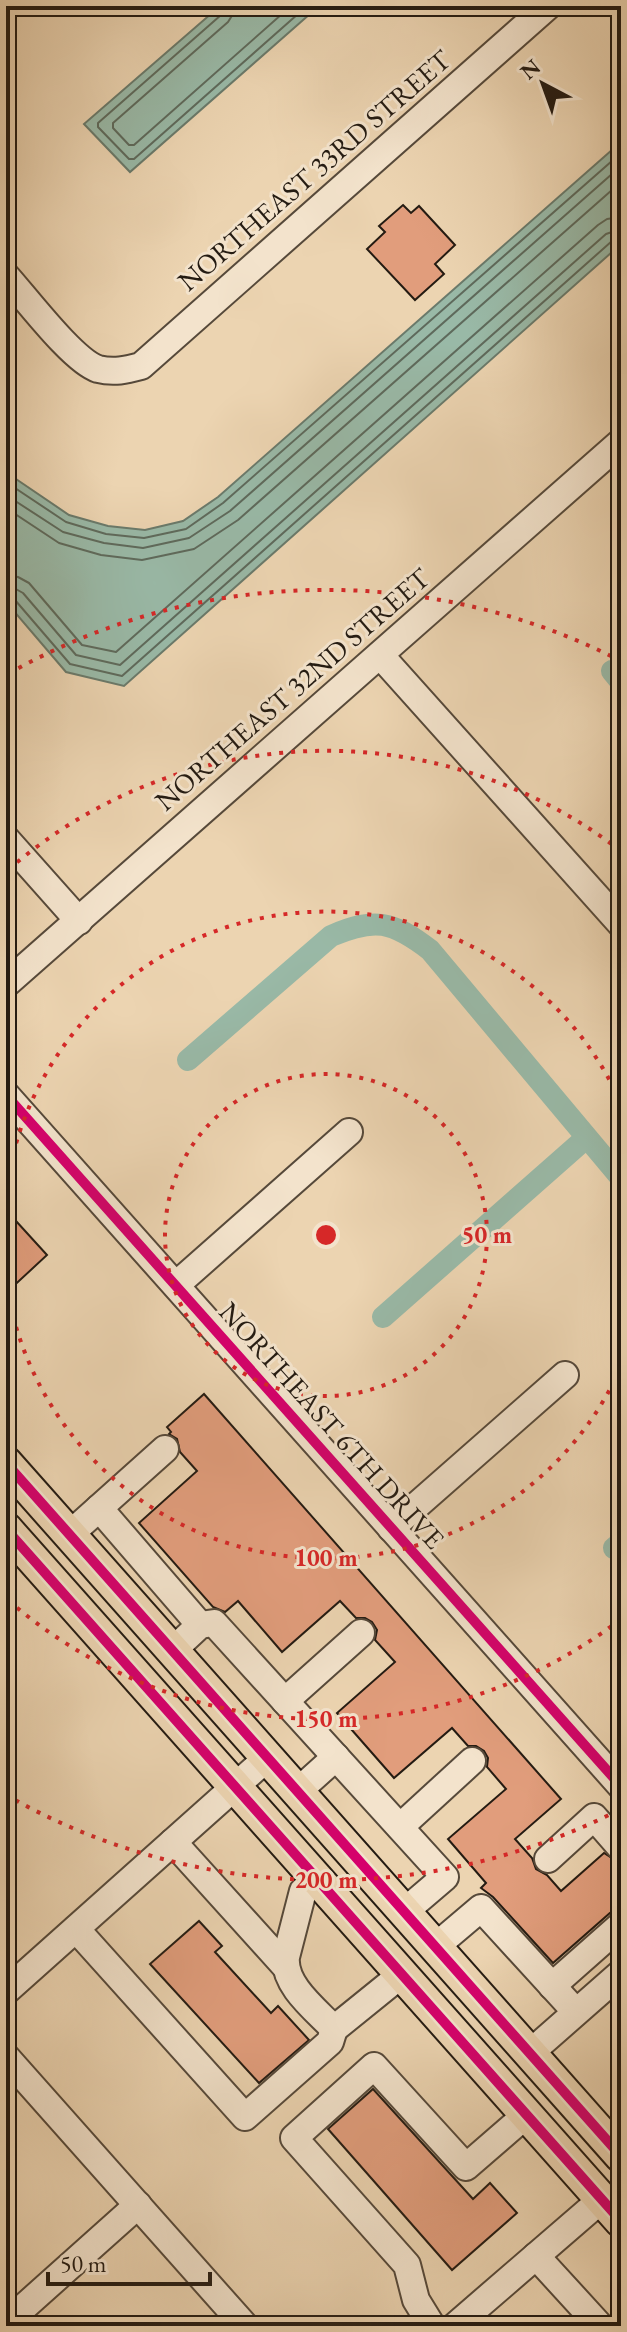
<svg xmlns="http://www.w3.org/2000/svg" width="627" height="2332" font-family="'EB Garamond',serif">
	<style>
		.water { fill: #99b9a7; stroke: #6a7a6b; stroke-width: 2 }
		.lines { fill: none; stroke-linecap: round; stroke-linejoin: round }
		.shore { stroke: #5e6a5c; stroke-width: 2 }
		.canal { stroke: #99b9a7; stroke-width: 22 }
		.building { fill: #e19d7c; stroke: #241b12; stroke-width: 2 }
		.minor-casing { stroke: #56493a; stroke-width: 30 }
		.major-casing { stroke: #241b12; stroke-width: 36 }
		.minor { stroke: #f3e3cc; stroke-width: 26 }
		.major { stroke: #ecd4b1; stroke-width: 32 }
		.cycleway-casing { stroke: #f3e3cc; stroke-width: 15 }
		.cycleway { stroke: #d6006c; stroke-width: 10 }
		.ring { fill: none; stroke: #d62828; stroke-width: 4; stroke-dasharray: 4 8 }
		.labels { text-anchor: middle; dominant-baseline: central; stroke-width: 6; stroke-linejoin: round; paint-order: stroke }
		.street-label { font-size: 28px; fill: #241b12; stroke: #f3e3cc }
		.centre { fill: #d62828; stroke: #f3e3cc; stroke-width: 4 }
		.ring-label { font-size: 24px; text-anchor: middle; font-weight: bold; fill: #d62828; stroke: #f3e3cc; stroke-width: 6; stroke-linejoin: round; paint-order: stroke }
	</style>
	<rect width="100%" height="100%" fill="#ecd4b1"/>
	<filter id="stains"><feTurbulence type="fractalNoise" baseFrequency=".0025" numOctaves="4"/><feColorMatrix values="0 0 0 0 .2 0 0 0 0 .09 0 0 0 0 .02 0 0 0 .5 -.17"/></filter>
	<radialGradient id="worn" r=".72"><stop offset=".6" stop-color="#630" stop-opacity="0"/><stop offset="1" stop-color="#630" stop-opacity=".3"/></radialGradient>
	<!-- water -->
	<g class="water">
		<path d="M 220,6 L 319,6 L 130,172 L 84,124 Z"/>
		<path d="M 621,142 L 621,244 L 124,686 L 66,672 L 6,602 L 6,478 L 13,477 L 69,515 L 108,526 L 145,530 L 183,521 L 218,497 Z"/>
	</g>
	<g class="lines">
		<!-- shore -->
		<g class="shore">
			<path d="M 224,6 L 221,15 L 98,123 L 98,127 L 129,159 L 134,159 L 307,6"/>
			<path d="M 234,6 L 233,14 L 228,22 L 113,123 L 113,128 L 129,145 L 134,145 L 291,6"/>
			<path d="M 6,485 L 12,486 L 66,522 L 106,534 L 144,538 L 186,529 L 223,503 L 621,153"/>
			<path d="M 6,495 L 63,532 L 104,543 L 143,548 L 189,538 L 230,511 L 621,166"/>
			<path d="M 6,508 L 59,543 L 101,555 L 142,560 L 194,549 L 238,520 L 621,182"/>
			<path d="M 6,575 L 18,577 L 29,583 L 82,645 L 116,652 L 598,225 L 607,219 L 621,217"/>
			<path d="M 6,587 L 14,588 L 23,593 L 76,655 L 120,665 L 606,234 L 621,229"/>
			<path d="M 6,597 L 15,600 L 70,664 L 122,676 L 612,241 L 621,239"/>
		</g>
		<!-- canal -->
		<g class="canal">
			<path d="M 612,671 L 621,682"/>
			<path d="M 188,1060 L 331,936 C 375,917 392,921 430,950 L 621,1178"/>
			<path d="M 383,1317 L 586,1138"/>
			<path d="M 614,1548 L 621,1542"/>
		</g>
	</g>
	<!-- building -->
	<g class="building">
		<path d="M 403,205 L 411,213 L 419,206 L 455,245 L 435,264 L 444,274 L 415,300 L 367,249 L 385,232 L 379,226 Z"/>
		<path d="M 16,1221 L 47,1255 L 6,1293 L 6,1230 Z"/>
		<path d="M 204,1394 L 561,1799 L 515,1839 L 532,1858 L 536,1869 L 547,1875 L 561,1891 L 604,1853 L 621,1864 L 621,1909 L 610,1913 L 553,1963 L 493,1897 L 481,1888 L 486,1883 L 448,1839 L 506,1789 L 487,1767 L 488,1758 L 484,1751 L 476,1746 L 468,1746 L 452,1728 L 394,1778 L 337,1713 L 395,1662 L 375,1640 L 377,1630 L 372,1622 L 365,1618 L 356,1618 L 340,1601 L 282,1652 L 238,1601 L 225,1612 L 213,1607 L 139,1523 L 197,1471 L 180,1452 L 177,1439 L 169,1434 L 171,1432 L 167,1427 Z"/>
		<path d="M 199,1921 L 222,1946 L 215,1952 L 271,2013 L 278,2006 L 309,2040 L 259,2083 L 150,1964 Z"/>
		<path d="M 373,2089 L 473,2199 L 490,2183 L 517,2213 L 452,2270 L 328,2129 Z"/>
	</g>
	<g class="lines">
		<defs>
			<g id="minor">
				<path d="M 6,276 C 26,298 73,361 98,369 C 114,373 126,370 141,366 L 548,6"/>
				<path d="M 380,655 L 621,924"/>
				<path d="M 6,839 L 79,921"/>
				<path d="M 6,984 L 621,442"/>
				<path d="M 6,1095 L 621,1786"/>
				<path d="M 176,1285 L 349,1132"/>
				<path d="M 99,1508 L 200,1625"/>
				<path d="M 391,1528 L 565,1375"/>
				<path d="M 69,1535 L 165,1449"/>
				<path d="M 172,1651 L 200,1625 L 214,1623 L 445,1877 L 404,1912"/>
				<path d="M 285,1701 L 361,1633"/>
				<path d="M 297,1792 L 336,1757"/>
				<path d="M 400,1827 L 472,1761"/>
				<path d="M 173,1842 L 285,1966"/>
				<path d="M 548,1859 L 594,1817 L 621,1848"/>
				<path d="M 318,1879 L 303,1891 L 286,1957 C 283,1985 316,2010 334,2029 L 402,1974"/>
				<path d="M 76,1929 L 245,2117 L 330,2042 L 334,2029"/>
				<path d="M 435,1947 L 481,1908 L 576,2012"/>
				<path d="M 552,1986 L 621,1925"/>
				<path d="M 6,1991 L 267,1758"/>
				<path d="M 530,2053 L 621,1973"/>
				<path d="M 6,2057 L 245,2326"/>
				<path d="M 536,2256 L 600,2326"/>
				<path d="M 6,2323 L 138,2205"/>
				<path d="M 432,2326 L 416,2300 L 407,2265 L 294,2138 L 374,2066 L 466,2167 L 526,2115"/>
				<path d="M 455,2326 L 602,2199"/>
			</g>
			<g id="major">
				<path d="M 6,1463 L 621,2156"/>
				<path d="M 6,1529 L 621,2221"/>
			</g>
		</defs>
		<!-- minor casing -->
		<use href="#minor" class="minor-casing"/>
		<!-- major casing -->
		<use href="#major" class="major-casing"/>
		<!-- minor -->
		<use href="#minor" class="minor"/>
		<!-- major -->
		<use href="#major" class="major"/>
		<defs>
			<g id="cycleway">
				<path d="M 6,1095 L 621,1786"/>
				<path d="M 6,1463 L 621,2156"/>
				<path d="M 6,1529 L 621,2221"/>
			</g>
		</defs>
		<!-- cycleway casing -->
		<use href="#cycleway" class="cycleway-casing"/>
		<!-- cycleway -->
		<use href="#cycleway" class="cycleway"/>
	</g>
	<!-- distance rings -->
	<g class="ring">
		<circle cx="326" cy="1235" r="161"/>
		<path d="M620 1369A323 323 0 0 1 6 1280M6 1190A323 323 0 0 1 620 1101"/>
		<path d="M621 1619A484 484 0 0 1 8 1600M8 870A484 484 0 0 1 621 851"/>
		<path d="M619 1810A645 645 0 0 1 8 1796M8 674A645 645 0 0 1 619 660"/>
	</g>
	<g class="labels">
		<!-- street labels -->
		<g class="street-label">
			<text transform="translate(314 170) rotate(-41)">NORTHEAST 33RD STREET</text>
			<text transform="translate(292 689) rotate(-41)">NORTHEAST 32ND STREET</text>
			<text transform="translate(332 1425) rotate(48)">NORTHEAST 6TH DRIVE</text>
		</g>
	</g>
	<circle cx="326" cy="1235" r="12" class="centre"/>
	<g class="ring-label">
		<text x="487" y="1243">50 m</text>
		<text x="326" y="1566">100 m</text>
		<text x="326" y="1727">150 m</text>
		<text x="326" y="1888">200 m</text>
	</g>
	<!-- margin -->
	<rect width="627" height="2332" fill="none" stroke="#ecd4b1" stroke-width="32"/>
	<rect x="8" y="8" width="611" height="2316" fill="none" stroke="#241b12" stroke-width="4"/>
	<rect x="16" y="16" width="595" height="2300" fill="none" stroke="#241b12" stroke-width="2"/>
	<!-- north arrow -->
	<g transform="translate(543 84) rotate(319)" stroke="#f3e3cc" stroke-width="6" paint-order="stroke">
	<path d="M0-6L14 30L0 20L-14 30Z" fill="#241b12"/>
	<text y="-12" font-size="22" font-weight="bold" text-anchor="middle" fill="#241b12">N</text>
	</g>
	<!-- scale -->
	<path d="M48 2272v12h162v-12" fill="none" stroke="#241b12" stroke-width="4"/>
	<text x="60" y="2272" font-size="24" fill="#241b12" stroke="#f3e3cc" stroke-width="6" paint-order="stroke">50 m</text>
	<rect width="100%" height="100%" filter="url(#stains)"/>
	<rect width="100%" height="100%" fill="url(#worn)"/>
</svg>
